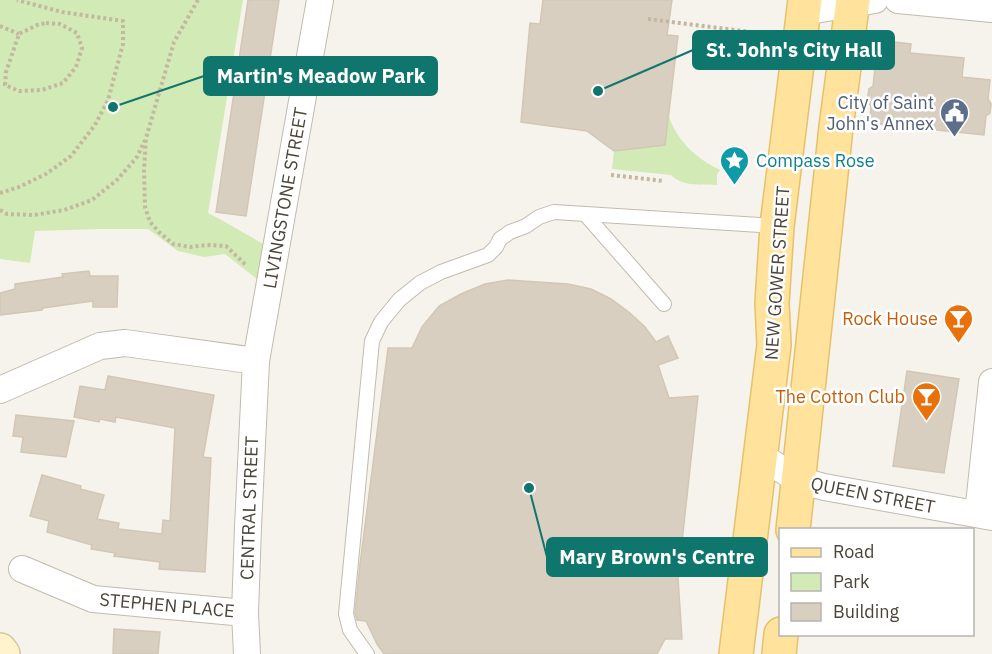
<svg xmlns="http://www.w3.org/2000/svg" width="992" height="654" font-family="'IBM Plex Sans',sans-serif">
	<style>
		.green { fill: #d2eab5 }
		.building { fill: #d8cfc1; stroke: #d3c7b4; stroke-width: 1.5 }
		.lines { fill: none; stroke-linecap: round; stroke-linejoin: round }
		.lane-casing { stroke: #c2bbae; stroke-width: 16 }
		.street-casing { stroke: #c2bbae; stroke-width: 28 }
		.secondary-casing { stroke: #d6c79b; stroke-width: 36 }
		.primary-casing { stroke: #e6c16a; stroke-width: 36 }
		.path { stroke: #c4b79f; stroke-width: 4; stroke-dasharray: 3 3; stroke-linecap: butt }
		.lane { stroke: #fff; stroke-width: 14 }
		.street { stroke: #fff; stroke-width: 26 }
		.secondary { stroke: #fff3cd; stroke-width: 33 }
		.primary { stroke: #ffe39c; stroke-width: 33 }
		.path-bridge { stroke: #c4b79f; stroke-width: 4; stroke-dasharray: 3 3; stroke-linecap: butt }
		.labels { text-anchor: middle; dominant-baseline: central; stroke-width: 5; stroke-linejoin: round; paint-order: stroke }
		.service-label { font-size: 18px; fill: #4e5e75; stroke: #fff; text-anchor: end }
		.culture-label { font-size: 18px; fill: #0d838f; stroke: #fff; text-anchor: start }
		.street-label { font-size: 18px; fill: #4b4439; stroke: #fff }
		.food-label { font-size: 18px; fill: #c56008; stroke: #fff; text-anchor: end }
		.leader { fill: none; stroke: #0f766e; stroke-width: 2 }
		.callout-dot { fill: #0f766e; stroke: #fff; stroke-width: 2 }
		.callout { fill: #0f766e; stroke: #0f766e; stroke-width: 2 }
		.callout-label { font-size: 20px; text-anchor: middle; font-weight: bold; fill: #fff }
	</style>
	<rect width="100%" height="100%" fill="#f6f3ec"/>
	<!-- green -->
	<g class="green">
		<path d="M 0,0 L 243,0 L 208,213 C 228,223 247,235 267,246 L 266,286 L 225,254 L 204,257 L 178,251 L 148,229 L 101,229 L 35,231 L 30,263 L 0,259 Z"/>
		<path d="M 669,117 C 678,142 697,159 720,170 L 717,174 L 717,185 C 702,184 682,187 671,175 L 612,169 L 614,151 L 665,145 Z"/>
	</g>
	<!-- building -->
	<g class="building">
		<path d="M 248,0 L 279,0 L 246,216 L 216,212 Z"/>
		<path d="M 543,0 L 672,0 L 667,35 L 678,36 L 665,145 L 614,151 L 587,131 L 521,122 L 530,23 L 540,24 Z"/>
		<path d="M 878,40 L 911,44 L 910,53 L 964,58 L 962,77 L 990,80 L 988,99 L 991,104 L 990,113 L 986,116 L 984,135 L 870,123 L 871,106 L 867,101 L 869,89 L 873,86 Z"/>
		<path d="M 89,271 L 90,276 L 118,276 L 117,307 L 93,307 L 93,301 L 43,308 L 42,310 L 0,315 L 0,293 L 15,289 L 15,284 L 63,277 L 62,274 Z"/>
		<path d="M 508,280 L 568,284 L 591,289 L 611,299 L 630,313 L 645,327 L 656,342 L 668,336 L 678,358 L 658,365 L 669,398 L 698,396 L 678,578 L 682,639 L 665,639 L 657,654 L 384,654 L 377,644 L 366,621 L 357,620 L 355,613 L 360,564 L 388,348 L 412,348 L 422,327 L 439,306 L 461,294 L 485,284 Z"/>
		<path d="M 907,371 L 959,379 L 944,473 L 893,466 Z"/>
		<path d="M 108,376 L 214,395 L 203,457 L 211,458 L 205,572 L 159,569 L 160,562 L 114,556 L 115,553 L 91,549 L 92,545 L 47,532 L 49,521 L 30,516 L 42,475 L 81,486 L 80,489 L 104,495 L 97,519 L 119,523 L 118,529 L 162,534 L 163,520 L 170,521 L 175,428 L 116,417 L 115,422 L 100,419 L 99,422 L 74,417 L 80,386 L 105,390 Z"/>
		<path d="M 16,415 L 74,421 L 66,457 L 21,452 L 23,437 L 13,436 Z"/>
		<path d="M 114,629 L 160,632 L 158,654 L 113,654 Z"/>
	</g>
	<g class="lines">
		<defs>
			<g id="lane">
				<path d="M 585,214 L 664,304"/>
				<path d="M 367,654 L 350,630 L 346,614 L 372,341 L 381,322 L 399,300 L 420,283 L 441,272 L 488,255 L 496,247 L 500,239 L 510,232 L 526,226 L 539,217 L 554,212 L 777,226"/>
			</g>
			<g id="street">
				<path d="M 898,0 L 992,9"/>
				<path d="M 803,12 L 875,0"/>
				<path d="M 0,390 L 100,346 L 125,343 L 256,361"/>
				<path d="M 761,456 L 798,480 L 824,487 L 992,517"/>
				<path d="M 978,514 L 992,382"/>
				<path d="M 22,569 L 93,599 L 245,613"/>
				<path d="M 247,654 L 245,613 L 248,527 L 256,361 L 320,0"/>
			</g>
			<path id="secondary" d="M 0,650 L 3,654"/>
			<g id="primary">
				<path d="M 793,530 L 836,127 L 853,0"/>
				<path d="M 736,654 L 774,345 L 772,303 L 777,226 L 805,0"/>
				<path d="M 779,654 L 781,634"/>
			</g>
		</defs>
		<!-- lane casing -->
		<use href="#lane" class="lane-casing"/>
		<!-- street casing -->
		<use href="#street" class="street-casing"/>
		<!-- secondary casing -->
		<use href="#secondary" class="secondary-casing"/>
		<!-- primary casing -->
		<use href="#primary" class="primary-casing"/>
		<!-- path -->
		<g class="path">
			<path d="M 198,0 L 174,42 L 146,138 L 144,170 L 145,207 L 150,222 L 159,232 L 173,244 L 190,247 L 207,245 L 226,246 L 247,266"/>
			<path d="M 46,23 L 60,24 L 77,33 L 82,48 L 76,67 L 63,83 L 42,90 L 19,91 L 5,85 L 6,72 L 19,34 L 37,25 Z"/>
			<path d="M 0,26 L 19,34"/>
			<path d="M 611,175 L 664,181"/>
			<path d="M 0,193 L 19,187 L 46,174 L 71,156 L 95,125 L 108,100 L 123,44 L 123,21 L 62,12 L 17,0"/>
			<path d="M 0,210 L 7,214 L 34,215 L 64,210 L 92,200 L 117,180 L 137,157 L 145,140"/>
		</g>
		<!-- lane -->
		<use href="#lane" class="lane"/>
		<!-- street -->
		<use href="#street" class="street"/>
		<!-- secondary -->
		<use href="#secondary" class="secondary"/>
		<!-- primary -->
		<use href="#primary" class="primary"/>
		<!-- path-bridge -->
		<path class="path-bridge" d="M 648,19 L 877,48"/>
	</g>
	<!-- icons -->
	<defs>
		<symbol id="civic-pin" viewBox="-11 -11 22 30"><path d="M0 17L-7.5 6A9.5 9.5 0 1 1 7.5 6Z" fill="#5c6f8a" stroke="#fff"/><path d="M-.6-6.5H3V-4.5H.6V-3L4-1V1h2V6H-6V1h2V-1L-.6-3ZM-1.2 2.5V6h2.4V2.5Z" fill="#fff"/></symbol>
		<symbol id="sight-pin" viewBox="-11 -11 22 30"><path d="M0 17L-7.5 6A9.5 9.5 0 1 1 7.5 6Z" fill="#0f9aa8" stroke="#fff"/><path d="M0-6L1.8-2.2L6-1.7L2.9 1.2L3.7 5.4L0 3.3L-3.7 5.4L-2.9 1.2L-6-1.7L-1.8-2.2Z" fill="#fff"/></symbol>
		<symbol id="bar-pin" viewBox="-11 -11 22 30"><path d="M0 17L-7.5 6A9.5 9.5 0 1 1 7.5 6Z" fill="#e8710a" stroke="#fff"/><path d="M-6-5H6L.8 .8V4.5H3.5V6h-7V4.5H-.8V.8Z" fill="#fff"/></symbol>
	</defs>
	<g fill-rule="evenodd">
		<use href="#civic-pin" x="938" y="96" width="33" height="45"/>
		<use href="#sight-pin" x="718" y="144" width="33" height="45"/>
		<use href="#bar-pin" x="942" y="302" width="33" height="45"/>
		<use href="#bar-pin" x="910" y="380" width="33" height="45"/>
	</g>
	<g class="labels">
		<!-- service labels -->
		<g class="service-label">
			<text x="934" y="102">City of Saint<tspan x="934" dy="21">John's Annex</tspan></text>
		</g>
		<!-- culture labels -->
		<g class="culture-label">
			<text x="756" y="160">Compass Rose</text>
		</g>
		<!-- street labels -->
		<g class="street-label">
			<text transform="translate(285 198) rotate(-80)">LIVINGSTONE STREET</text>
			<text transform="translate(777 273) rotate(-86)">NEW GOWER STREET</text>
			<text transform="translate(873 495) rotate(11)">QUEEN STREET</text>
			<text transform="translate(249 508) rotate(-88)">CENTRAL STREET</text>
			<text transform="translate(167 605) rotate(5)">STEPHEN PLACE</text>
		</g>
		<!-- food labels -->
		<g class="food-label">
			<text x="938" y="318">Rock House</text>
			<text x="905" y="396">The Cotton Club</text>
		</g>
	</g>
	<!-- callouts -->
	<path class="leader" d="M598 91L693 50M113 107L204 76M529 488L547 557"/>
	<g class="callout-dot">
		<circle cx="598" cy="91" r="6"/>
		<circle cx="113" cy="107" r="6"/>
		<circle cx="529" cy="488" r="6"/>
	</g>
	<g class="callout">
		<rect x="693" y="31" width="201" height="38" rx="6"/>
		<rect x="204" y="57" width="233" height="38" rx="6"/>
		<rect x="547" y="538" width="220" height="38" rx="6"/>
	</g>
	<g class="callout-label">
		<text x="794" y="57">St. John's City Hall</text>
		<text x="321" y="83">Martin's Meadow Park</text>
		<text x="657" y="564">Mary Brown's Centre</text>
	</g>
	<!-- legend -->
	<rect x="779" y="528" width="195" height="108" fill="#ffffff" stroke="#b7b4b0" stroke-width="1.5"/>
	<rect x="791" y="548" width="30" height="9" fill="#ffe39c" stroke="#b7b4b0" stroke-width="1.5"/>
	<text x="833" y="558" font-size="18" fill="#4b4439">Road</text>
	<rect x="791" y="573" width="30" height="18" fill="#d2eab5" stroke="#b7b4b0" stroke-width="1.5"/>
	<text x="833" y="588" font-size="18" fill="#4b4439">Park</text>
	<rect x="791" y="603" width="30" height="18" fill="#d8cfc1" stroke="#b7b4b0" stroke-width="1.5"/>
	<text x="833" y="618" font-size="18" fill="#4b4439">Building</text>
</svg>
